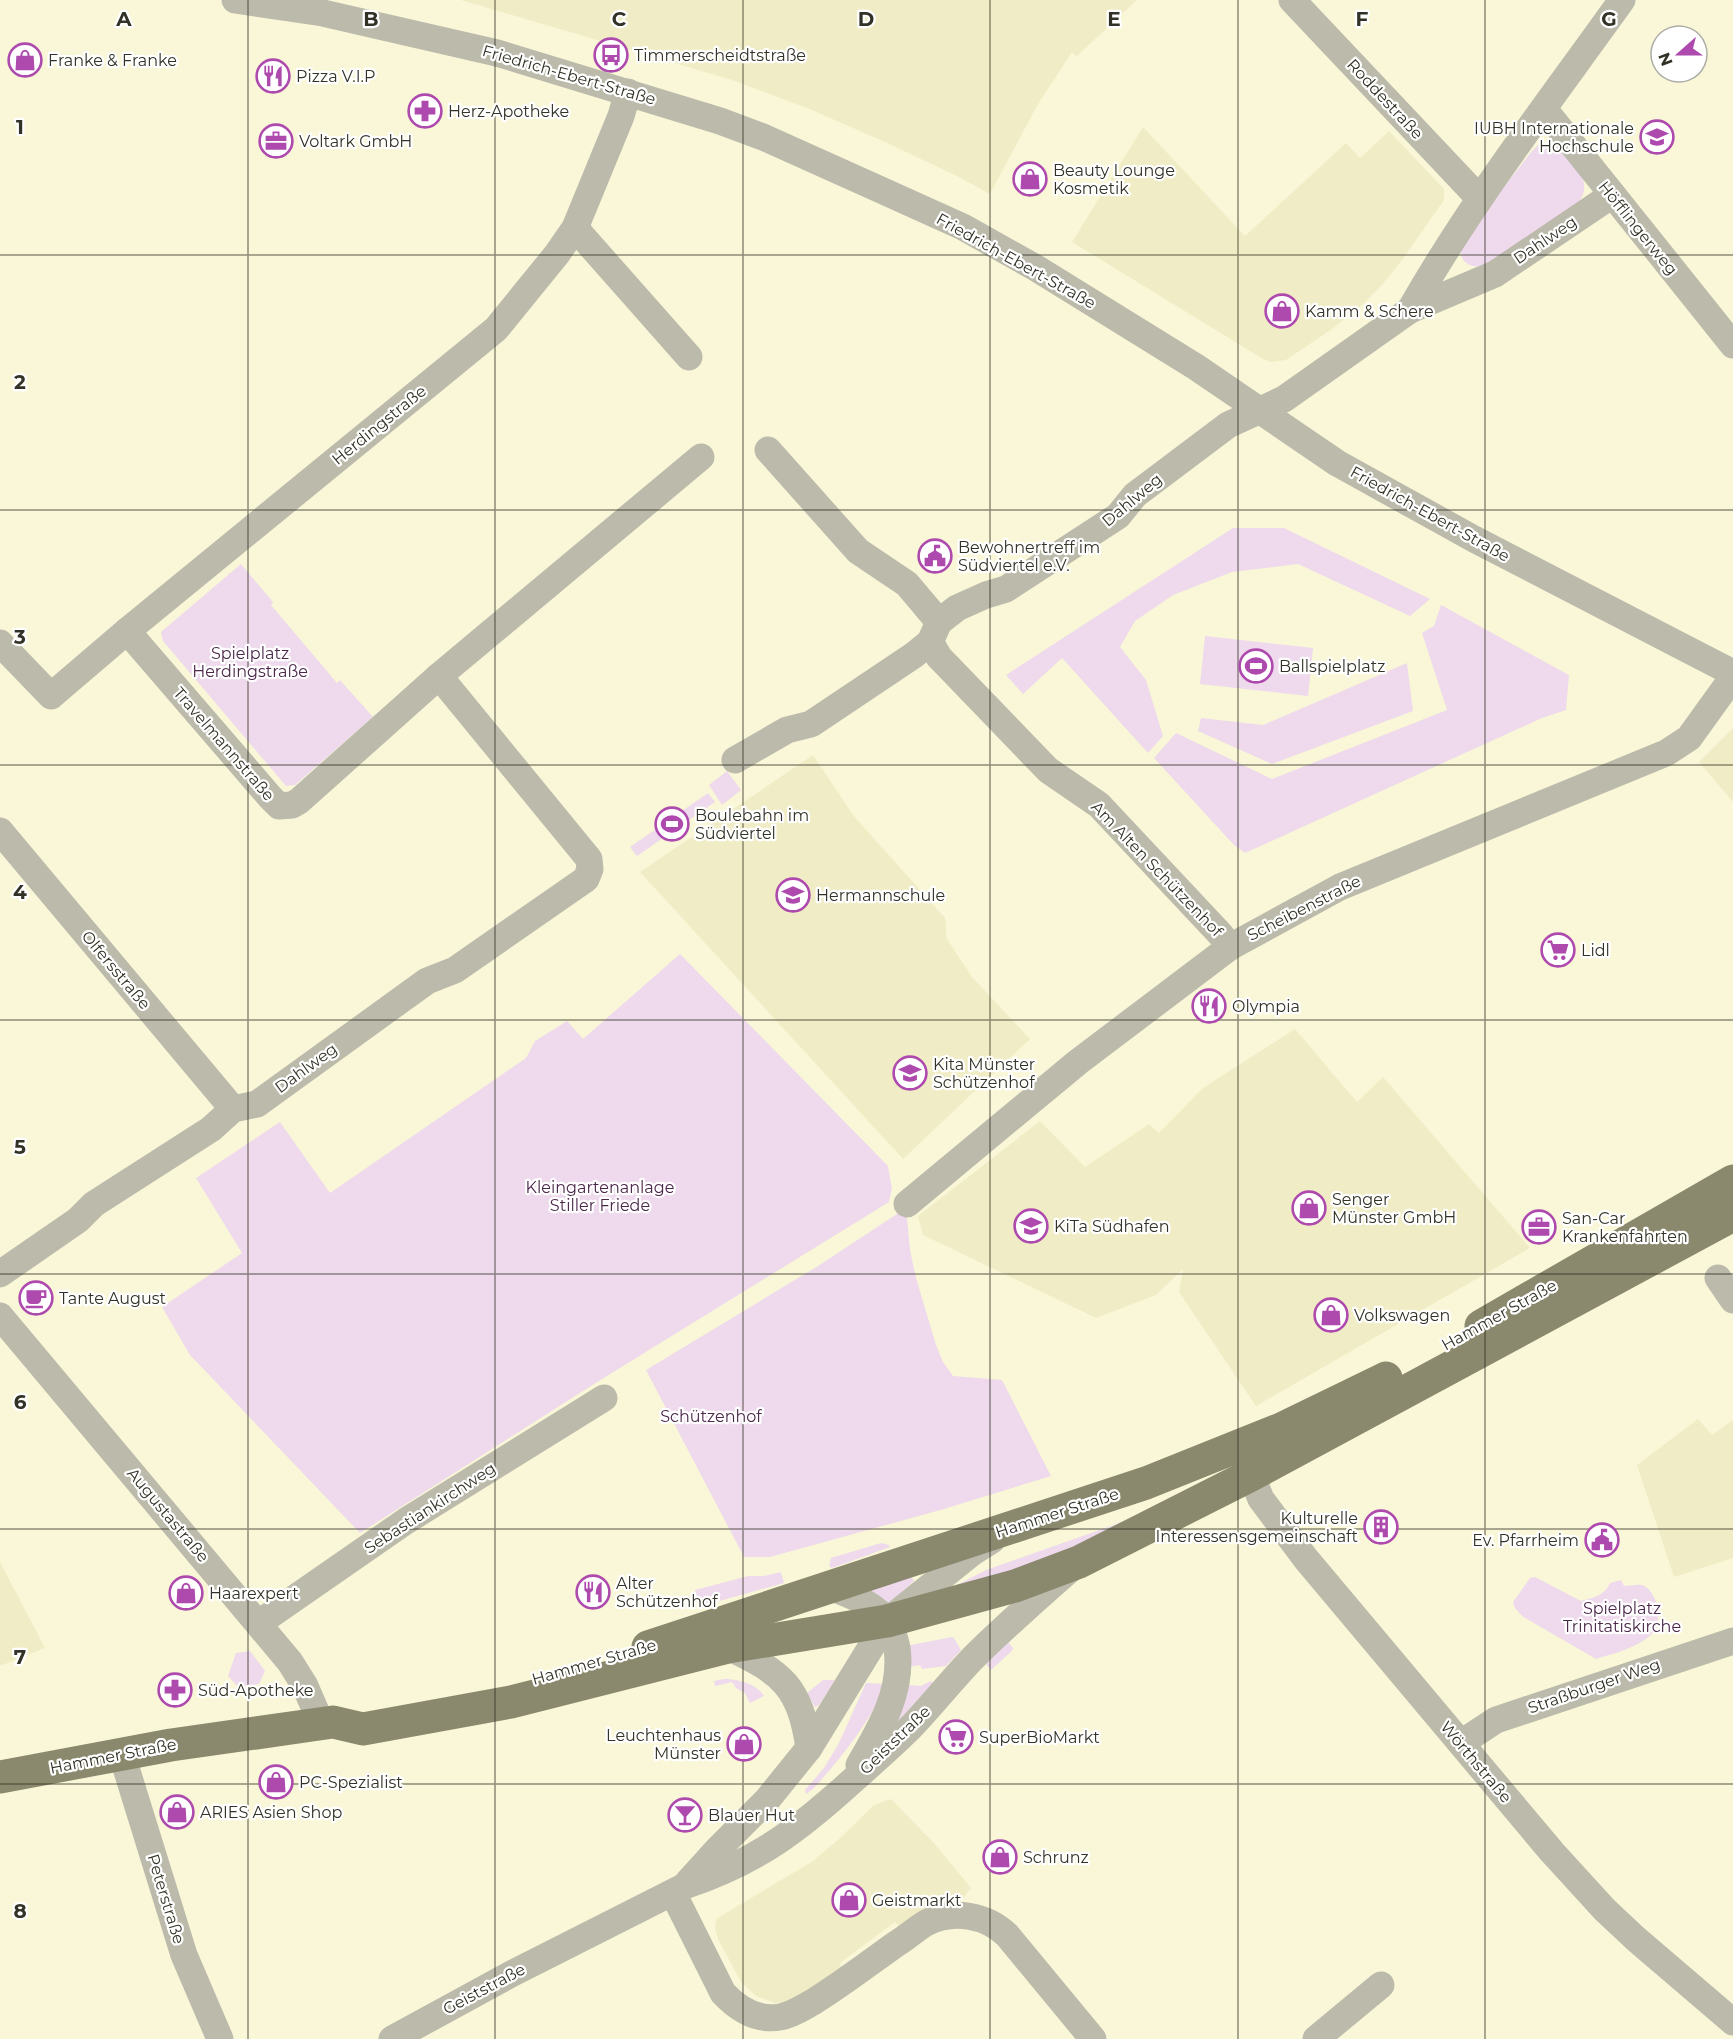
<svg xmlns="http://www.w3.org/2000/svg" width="1733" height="2039" font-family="Montserrat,sans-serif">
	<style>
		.built { fill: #f0edc6 }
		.green { fill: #eedaec }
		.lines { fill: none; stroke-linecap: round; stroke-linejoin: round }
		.minor { stroke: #bbbaab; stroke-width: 27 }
		.major { stroke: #8a886d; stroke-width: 33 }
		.grid { fill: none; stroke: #333226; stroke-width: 1.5; stroke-opacity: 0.55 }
		.labels { text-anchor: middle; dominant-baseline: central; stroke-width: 4.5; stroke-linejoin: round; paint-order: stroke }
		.poi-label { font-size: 16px; fill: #333226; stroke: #fff; text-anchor: start }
		.street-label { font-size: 16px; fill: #333226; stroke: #fff }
		.park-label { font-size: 16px; fill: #4b274a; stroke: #fff }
		.grid-label { font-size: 20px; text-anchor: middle; font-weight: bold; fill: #333226; stroke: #fff; stroke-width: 4.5; stroke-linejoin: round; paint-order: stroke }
	</style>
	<rect width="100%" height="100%" fill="#f9f7d7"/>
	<!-- built -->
	<g class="built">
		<path d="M 461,0 L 1137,0 L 1078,55 L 1076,56 L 1072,52 L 1038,104 L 990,194 L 961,178 L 885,142 L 807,108 L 732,80 Z"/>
		<path d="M 1143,127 L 1245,236 L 1346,143 L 1360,158 L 1389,131 L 1444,189 L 1444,200 L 1402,260 L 1382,285 L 1363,304 L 1332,329 L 1286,360 L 1271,362 L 1263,359 L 1072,242 Z"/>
		<path d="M 1733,728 L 1733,802 L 1699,762 Z"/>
		<path d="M 813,755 L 853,815 L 945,918 L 947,939 L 972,977 L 1030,1039 L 903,1159 L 640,872 Z"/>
		<path d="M 1295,1029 L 1357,1102 L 1383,1077 L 1530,1248 L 1256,1406 L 1179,1292 L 1183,1269 L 1156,1295 L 1096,1318 L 923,1235 L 918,1216 L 1040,1121 L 1085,1167 L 1149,1124 L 1159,1133 L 1203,1088 Z"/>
		<path d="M 1698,1419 L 1712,1435 L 1733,1420 L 1733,1558 L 1674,1577 L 1637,1465 Z"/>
		<path d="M 0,1562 L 45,1648 L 0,1666 Z"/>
		<path d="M 891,1799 L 934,1843 L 971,1888 L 964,1897 L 938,1903 L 899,1927 L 895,1922 L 840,1963 L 843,1972 L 786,2002 L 775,2003 L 756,1996 L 741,1982 L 719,1941 L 715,1929 L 716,1919 L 813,1861 L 839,1839 L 874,1805 Z"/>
	</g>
	<!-- green -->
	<g class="green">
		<path d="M 1546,143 L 1556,144 C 1571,162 1595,179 1579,202 L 1486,265 C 1468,271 1455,258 1462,240 L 1532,151 L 1538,145 Z"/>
		<path d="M 1233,528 L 1284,528 L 1430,599 L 1410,616 L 1298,564 L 1232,572 L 1173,595 L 1135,621 L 1120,647 L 1146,680 L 1163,736 L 1148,753 L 1062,658 L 1023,694 L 1006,675 Z"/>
		<path d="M 241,564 L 273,602 L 271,605 L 337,683 L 340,680 L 373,717 L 295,785 L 286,786 L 163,641 L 161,632 Z"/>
		<path d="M 1441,605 L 1569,675 L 1566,710 L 1542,718 L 1245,853 L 1234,845 L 1154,758 L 1176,733 L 1272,779 L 1447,710 L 1422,633 L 1434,626 Z"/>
		<path d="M 1205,636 L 1313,648 L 1308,696 L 1200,684 Z"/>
		<path d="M 1407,663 L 1413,711 L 1272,764 L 1198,731 L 1201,718 L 1263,725 Z"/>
		<path d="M 727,771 L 741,790 L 722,805 L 709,785 Z"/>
		<path d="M 708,793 L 715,802 L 637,856 L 630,847 Z"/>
		<path d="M 680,954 L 888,1166 L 892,1189 L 889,1202 L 594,1384 L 360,1533 L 190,1355 L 162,1307 L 242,1253 L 196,1178 L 280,1122 L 330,1193 L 526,1058 L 535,1041 L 567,1021 L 583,1039 Z"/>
		<path d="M 906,1208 L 910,1250 L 916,1278 L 936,1345 L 943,1362 L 953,1376 L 1002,1380 L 1051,1476 L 944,1509 L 770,1557 L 744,1557 L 646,1370 L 818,1266 Z"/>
		<path d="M 1125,1521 L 1055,1560 L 953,1587 L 986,1570 Z"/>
		<path d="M 881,1543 L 889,1545 L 890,1547 L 832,1568 L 829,1566 L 831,1558 Z"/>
		<path d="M 908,1571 L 914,1581 L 888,1605 L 863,1586 Z"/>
		<path d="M 781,1572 L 784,1583 L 698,1607 L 695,1590 L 748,1576 L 764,1576 Z"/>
		<path d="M 1535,1577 L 1581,1601 C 1593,1598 1605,1595 1610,1583 L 1621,1580 L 1624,1586 C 1629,1586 1637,1584 1642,1585 C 1658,1591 1664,1622 1652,1634 C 1637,1648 1615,1653 1596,1659 L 1522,1616 L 1515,1608 L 1513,1602 L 1530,1578 Z"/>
		<path d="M 952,1637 L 954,1638 L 961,1650 L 946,1666 L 922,1669 L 920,1665 L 909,1667 L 906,1646 Z"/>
		<path d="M 1008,1642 L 1013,1648 L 1012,1651 L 991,1670 L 985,1663 Z"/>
		<path d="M 250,1651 L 265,1671 L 259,1684 L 238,1687 L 228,1676 L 236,1653 Z"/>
		<path d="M 724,1679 C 738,1679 757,1684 764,1696 L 750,1703 L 745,1693 L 736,1688 L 732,1682 L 715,1686 L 714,1681 Z"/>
		<path d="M 823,1680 L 834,1680 L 834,1682 L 819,1705 L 815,1707 L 807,1693 Z"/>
		<path d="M 931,1681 L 933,1683 L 894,1726 L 908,1685 L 921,1686 Z"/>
		<path d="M 866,1683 L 887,1684 C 868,1724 843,1756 813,1789 L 806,1794 L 805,1790 L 824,1768 L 838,1745 Z"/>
	</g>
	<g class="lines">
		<!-- minor -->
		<g class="minor">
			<path d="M 235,0 L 323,13 L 497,53 L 720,121 L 763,137 L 881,190 L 963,227 L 1036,268 L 1196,367 L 1337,463 L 1474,539 L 1733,673"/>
			<path d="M 1292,0 L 1479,198"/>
			<path d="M 1544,109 L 1733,345"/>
			<path d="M 575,228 L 689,357"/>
			<path d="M 1410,310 C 1472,201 1549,102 1622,0"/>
			<path d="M 768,450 L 858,551 L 907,584 L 939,622"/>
			<path d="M 127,631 L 270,797 L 279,806 L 292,805 L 299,801 L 439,676 L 701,457"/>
			<path d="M 930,642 L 939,657 L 1048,770 L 1099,805 L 1221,935 L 1230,947"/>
			<path d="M 0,643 L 51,696 L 127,631 L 496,329 L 557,254 L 575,228 L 621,116 L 628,92"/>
			<path d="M 735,760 L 787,730 L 811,724 L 914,655 L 930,642 L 939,622 L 957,608 L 986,595 L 1006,589 L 1118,516 L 1135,495 L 1228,425 L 1284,399 L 1410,310 L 1495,274 L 1612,195"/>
			<path d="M 0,831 L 233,1109"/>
			<path d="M 907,1204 L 1078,1062 L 1230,947 L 1340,887 L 1666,753 L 1689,738 L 1733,677"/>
			<path d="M 0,1274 L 78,1220 L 94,1204 L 211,1129 L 233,1109 L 257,1104 L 427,981 L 455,970 L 586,879 L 590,869 L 589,859 L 439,676"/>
			<path d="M 1718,1278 L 1733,1300"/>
			<path d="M 0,1316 L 290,1662 L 305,1686 L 321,1723"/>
			<path d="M 1251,1475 L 1261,1499 L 1306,1559 L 1552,1852 L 1605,1910 L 1636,1939 L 1733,2022"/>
			<path d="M 828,1587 C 847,1593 876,1605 888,1622 C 893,1629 895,1640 897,1648 C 903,1692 880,1729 859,1765"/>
			<path d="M 259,1623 L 406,1521 L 604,1398"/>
			<path d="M 728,1647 C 783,1673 800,1687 809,1748"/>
			<path d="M 1461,1743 L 1496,1720 L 1733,1641"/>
			<path d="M 122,1755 L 184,1955 L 220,2039"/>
			<path d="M 688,1882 L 717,1850 L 767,1800 L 809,1748 L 887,1621 L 973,1552 L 992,1540"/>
			<path d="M 673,1893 L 723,1993 C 738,2009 757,2021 780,2017 C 792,2015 802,2008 813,2002 C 842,1984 868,1964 896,1944 C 906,1938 916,1929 926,1923 C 953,1909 986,1915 1007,1935 L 1093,2039"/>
			<path d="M 392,2039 L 513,1973 L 687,1885 C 757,1861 797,1831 851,1782 C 871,1764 892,1746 911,1727 C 932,1705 951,1681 972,1659 C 1003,1628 1036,1599 1069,1570"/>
			<path d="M 1316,2039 L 1381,1985"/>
		</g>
		<!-- major -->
		<g class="major">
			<path d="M 1481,1326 L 1733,1181"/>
			<path d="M 648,1647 L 1146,1483 L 1281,1429 L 1386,1378"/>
			<path d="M 0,1777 L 171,1745 L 333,1722 L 363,1729 L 511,1702 L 728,1647 L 887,1621 L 1015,1586 L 1079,1562 L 1251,1475 L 1733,1215"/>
		</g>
	</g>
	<!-- grid -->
	<path class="grid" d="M 248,0 L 248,2039M 495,0 L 495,2039M 743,0 L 743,2039M 990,0 L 990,2039M 1238,0 L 1238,2039M 1485,0 L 1485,2039M 0,255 L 1733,255M 0,510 L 1733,510M 0,765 L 1733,765M 0,1020 L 1733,1020M 0,1274 L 1733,1274M 0,1529 L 1733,1529M 0,1784 L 1733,1784"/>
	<!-- icons -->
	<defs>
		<symbol id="bus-ring" viewBox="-11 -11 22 22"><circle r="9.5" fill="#fff" stroke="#ae49ad" stroke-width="1.5"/><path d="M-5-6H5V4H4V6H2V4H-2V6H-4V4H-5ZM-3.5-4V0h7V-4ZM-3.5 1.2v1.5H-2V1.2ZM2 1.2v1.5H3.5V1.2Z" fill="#ae49ad"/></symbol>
		<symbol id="shop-ring" viewBox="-11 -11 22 22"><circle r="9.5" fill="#fff" stroke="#ae49ad" stroke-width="1.5"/><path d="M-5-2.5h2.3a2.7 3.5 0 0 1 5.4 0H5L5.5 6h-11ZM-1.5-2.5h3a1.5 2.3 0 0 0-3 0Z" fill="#ae49ad"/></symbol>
		<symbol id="restaurant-ring" viewBox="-11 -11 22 22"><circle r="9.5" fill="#fff" stroke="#ae49ad" stroke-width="1.5"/><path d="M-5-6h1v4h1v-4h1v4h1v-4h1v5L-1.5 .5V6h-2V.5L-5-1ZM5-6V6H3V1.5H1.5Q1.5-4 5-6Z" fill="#ae49ad"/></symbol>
		<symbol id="pharmacy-ring" viewBox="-11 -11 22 22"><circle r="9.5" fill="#fff" stroke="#ae49ad" stroke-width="1.5"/><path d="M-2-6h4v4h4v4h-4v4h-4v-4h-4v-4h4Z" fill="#ae49ad"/></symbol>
		<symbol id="university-ring" viewBox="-11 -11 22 22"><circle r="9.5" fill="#fff" stroke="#ae49ad" stroke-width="1.5"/><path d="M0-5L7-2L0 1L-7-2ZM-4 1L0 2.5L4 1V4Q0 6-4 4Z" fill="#ae49ad"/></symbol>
		<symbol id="office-ring" viewBox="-11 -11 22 22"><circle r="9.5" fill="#fff" stroke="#ae49ad" stroke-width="1.5"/><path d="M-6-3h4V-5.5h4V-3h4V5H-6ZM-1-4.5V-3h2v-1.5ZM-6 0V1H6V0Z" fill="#ae49ad"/></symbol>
		<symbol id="civic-ring" viewBox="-11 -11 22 22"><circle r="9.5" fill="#fff" stroke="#ae49ad" stroke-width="1.5"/><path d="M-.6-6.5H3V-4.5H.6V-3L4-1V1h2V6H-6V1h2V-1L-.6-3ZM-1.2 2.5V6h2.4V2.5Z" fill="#ae49ad"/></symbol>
		<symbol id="stadium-ring" viewBox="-11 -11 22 22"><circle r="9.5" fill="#fff" stroke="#ae49ad" stroke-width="1.5"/><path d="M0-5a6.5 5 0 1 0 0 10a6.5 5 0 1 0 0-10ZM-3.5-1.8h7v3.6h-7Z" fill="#ae49ad"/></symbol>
		<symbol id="school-ring" viewBox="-11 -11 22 22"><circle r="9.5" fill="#fff" stroke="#ae49ad" stroke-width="1.5"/><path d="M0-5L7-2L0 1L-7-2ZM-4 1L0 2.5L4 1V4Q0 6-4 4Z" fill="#ae49ad"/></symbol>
		<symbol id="supermarket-ring" viewBox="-11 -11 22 22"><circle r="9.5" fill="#fff" stroke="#ae49ad" stroke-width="1.5"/><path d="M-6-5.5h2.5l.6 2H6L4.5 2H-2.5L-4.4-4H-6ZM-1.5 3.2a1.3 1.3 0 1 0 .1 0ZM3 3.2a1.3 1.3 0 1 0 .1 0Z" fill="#ae49ad"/></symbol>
		<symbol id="cafe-ring" viewBox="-11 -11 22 22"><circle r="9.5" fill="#fff" stroke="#ae49ad" stroke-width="1.5"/><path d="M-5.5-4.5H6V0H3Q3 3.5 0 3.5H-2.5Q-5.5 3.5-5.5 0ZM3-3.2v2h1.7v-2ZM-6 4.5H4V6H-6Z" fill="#ae49ad"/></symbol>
		<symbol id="building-ring" viewBox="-11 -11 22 22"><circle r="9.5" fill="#fff" stroke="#ae49ad" stroke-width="1.5"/><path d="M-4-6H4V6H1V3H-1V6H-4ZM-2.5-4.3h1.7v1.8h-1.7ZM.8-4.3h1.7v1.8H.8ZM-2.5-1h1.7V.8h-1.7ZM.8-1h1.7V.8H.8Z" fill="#ae49ad"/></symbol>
		<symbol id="bar-ring" viewBox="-11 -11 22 22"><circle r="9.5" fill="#fff" stroke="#ae49ad" stroke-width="1.5"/><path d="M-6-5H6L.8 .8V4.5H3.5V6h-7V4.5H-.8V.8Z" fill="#ae49ad"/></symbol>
	</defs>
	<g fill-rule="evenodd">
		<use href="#bus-ring" x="592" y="36" width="38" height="38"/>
		<use href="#shop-ring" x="6" y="41" width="38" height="38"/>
		<use href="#restaurant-ring" x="254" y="57" width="38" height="38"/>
		<use href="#pharmacy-ring" x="406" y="92" width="38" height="38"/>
		<use href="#university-ring" x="1638" y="118" width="38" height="38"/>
		<use href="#office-ring" x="257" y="122" width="38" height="38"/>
		<use href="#shop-ring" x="1011" y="160" width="38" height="38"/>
		<use href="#shop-ring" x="1263" y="292" width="38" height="38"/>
		<use href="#civic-ring" x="916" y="537" width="38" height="38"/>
		<use href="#stadium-ring" x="1237" y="647" width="38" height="38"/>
		<use href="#stadium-ring" x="653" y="805" width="38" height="38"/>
		<use href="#school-ring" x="774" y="876" width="38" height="38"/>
		<use href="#supermarket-ring" x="1539" y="931" width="38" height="38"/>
		<use href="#restaurant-ring" x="1190" y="987" width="38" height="38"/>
		<use href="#school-ring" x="891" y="1054" width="38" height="38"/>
		<use href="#shop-ring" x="1290" y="1189" width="38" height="38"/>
		<use href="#school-ring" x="1012" y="1207" width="38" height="38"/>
		<use href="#office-ring" x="1520" y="1208" width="38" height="38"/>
		<use href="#cafe-ring" x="17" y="1279" width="38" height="38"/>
		<use href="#shop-ring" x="1312" y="1296" width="38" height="38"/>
		<use href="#building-ring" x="1362" y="1508" width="38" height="38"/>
		<use href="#civic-ring" x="1583" y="1521" width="38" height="38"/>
		<use href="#restaurant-ring" x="574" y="1573" width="38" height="38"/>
		<use href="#shop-ring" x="167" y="1574" width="38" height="38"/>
		<use href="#pharmacy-ring" x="156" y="1671" width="38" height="38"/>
		<use href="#supermarket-ring" x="937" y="1718" width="38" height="38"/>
		<use href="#shop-ring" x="725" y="1725" width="38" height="38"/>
		<use href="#shop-ring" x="257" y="1763" width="38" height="38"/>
		<use href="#shop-ring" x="158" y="1793" width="38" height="38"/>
		<use href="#bar-ring" x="666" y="1796" width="38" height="38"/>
		<use href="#shop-ring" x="981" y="1838" width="38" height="38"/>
		<use href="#shop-ring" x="830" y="1881" width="38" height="38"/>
	</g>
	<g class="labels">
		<!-- poi labels -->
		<g class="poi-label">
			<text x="634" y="55">Timmerscheidtstraße</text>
			<text x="48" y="60">Franke &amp; Franke</text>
			<text x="296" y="76">Pizza V.I.P</text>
			<text x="448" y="111">Herz-Apotheke</text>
			<text x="1634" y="128" text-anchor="end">IUBH Internationale<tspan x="1634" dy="18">Hochschule</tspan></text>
			<text x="299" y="141">Voltark GmbH</text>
			<text x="1053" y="170">Beauty Lounge<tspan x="1053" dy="18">Kosmetik</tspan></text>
			<text x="1305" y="311">Kamm &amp; Schere</text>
			<text x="958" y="547">Bewohnertreff im<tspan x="958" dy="18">Südviertel e.V.</tspan></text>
			<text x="1279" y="666">Ballspielplatz</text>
			<text x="695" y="815">Boulebahn im<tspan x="695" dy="18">Südviertel</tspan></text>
			<text x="816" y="895">Hermannschule</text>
			<text x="1581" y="950">Lidl</text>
			<text x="1232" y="1006">Olympia</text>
			<text x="933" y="1064">Kita Münster<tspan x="933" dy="18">Schützenhof</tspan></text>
			<text x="1332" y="1199">Senger<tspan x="1332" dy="18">Münster GmbH</tspan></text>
			<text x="1562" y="1218">San-Car<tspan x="1562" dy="18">Krankenfahrten</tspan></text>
			<text x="1054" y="1226">KiTa Südhafen</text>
			<text x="59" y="1298">Tante August</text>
			<text x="1354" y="1315">Volkswagen</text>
			<text x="1358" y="1518" text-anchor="end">Kulturelle<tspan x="1358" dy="18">Interessensgemeinschaft</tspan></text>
			<text x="1579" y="1540" text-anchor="end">Ev. Pfarrheim</text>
			<text x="616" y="1583">Alter<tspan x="616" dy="18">Schützenhof</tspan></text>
			<text x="209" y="1593">Haarexpert</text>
			<text x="198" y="1690">Süd-Apotheke</text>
			<text x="721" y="1735" text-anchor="end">Leuchtenhaus<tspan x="721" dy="18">Münster</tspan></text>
			<text x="979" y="1737">SuperBioMarkt</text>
			<text x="299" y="1782">PC-Spezialist</text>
			<text x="200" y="1812">ARIES Asien Shop</text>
			<text x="708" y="1815">Blauer Hut</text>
			<text x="1023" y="1857">Schrunz</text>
			<text x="872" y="1900">Geistmarkt</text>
		</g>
		<!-- street labels -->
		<g class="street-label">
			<text transform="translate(569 75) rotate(16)">Friedrich-Ebert-Straße</text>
			<text transform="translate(1385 99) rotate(47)">Roddestraße</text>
			<text transform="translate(1638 228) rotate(51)">Höfflingerweg</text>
			<text transform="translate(1545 240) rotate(-34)">Dahlweg</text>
			<text transform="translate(1016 261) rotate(29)">Friedrich-Ebert-Straße</text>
			<text transform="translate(379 425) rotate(-39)">Herdingstraße</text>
			<text transform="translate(1132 500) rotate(-40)">Dahlweg</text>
			<text transform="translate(1430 514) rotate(29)">Friedrich-Ebert-Straße</text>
			<text transform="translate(224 744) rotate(49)">Travelmannstraße</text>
			<text transform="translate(1157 869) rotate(46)">Am Alten Schützenhof</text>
			<text transform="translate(1304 908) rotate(-27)">Scheibenstraße</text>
			<text transform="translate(116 970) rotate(50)">Olfersstraße</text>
			<text transform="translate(306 1068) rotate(-36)">Dahlweg</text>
			<text transform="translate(1499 1315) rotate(-29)">Hammer Straße</text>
			<text transform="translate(430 1508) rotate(-33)">Sebastiankirchweg</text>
			<text transform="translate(1057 1513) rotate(-18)">Hammer Straße</text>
			<text transform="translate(168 1515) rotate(50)">Augustastraße</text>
			<text transform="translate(594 1662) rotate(-16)">Hammer Straße</text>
			<text transform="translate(1594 1686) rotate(-19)">Straßburger Weg</text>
			<text transform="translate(895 1740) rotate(-44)">Geiststraße</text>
			<text transform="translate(113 1756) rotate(-11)">Hammer Straße</text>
			<text transform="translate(1476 1762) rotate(50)">Wörthstraße</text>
			<text transform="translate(166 1899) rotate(73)">Peterstraße</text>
			<text transform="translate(484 1989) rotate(-28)">Geiststraße</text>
		</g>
		<!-- park labels -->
		<g class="park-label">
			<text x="250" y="653">Spielplatz<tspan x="250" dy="18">Herdingstraße</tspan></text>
			<text x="600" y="1187">Kleingartenanlage<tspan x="600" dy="18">Stiller Friede</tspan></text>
			<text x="711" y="1416">Schützenhof</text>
			<text x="1622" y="1608">Spielplatz<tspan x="1622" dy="18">Trinitatiskirche</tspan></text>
		</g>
	</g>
	<g class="grid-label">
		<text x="124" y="26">A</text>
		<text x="371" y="26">B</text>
		<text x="619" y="26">C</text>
		<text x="866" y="26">D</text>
		<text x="1114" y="26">E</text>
		<text x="1362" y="26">F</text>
		<text x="1609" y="26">G</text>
		<text x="20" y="134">1</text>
		<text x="20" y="389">2</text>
		<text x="20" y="644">3</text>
		<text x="20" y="899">4</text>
		<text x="20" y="1154">5</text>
		<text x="20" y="1409">6</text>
		<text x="20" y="1664">7</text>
		<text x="20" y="1918">8</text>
	</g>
	<!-- north arrow -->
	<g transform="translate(1679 54) rotate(249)"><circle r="28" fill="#ffffff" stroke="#adada8" stroke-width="1.5"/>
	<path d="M0-4.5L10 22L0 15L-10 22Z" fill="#ae49ad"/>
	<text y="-9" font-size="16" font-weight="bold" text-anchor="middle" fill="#333226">N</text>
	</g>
</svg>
